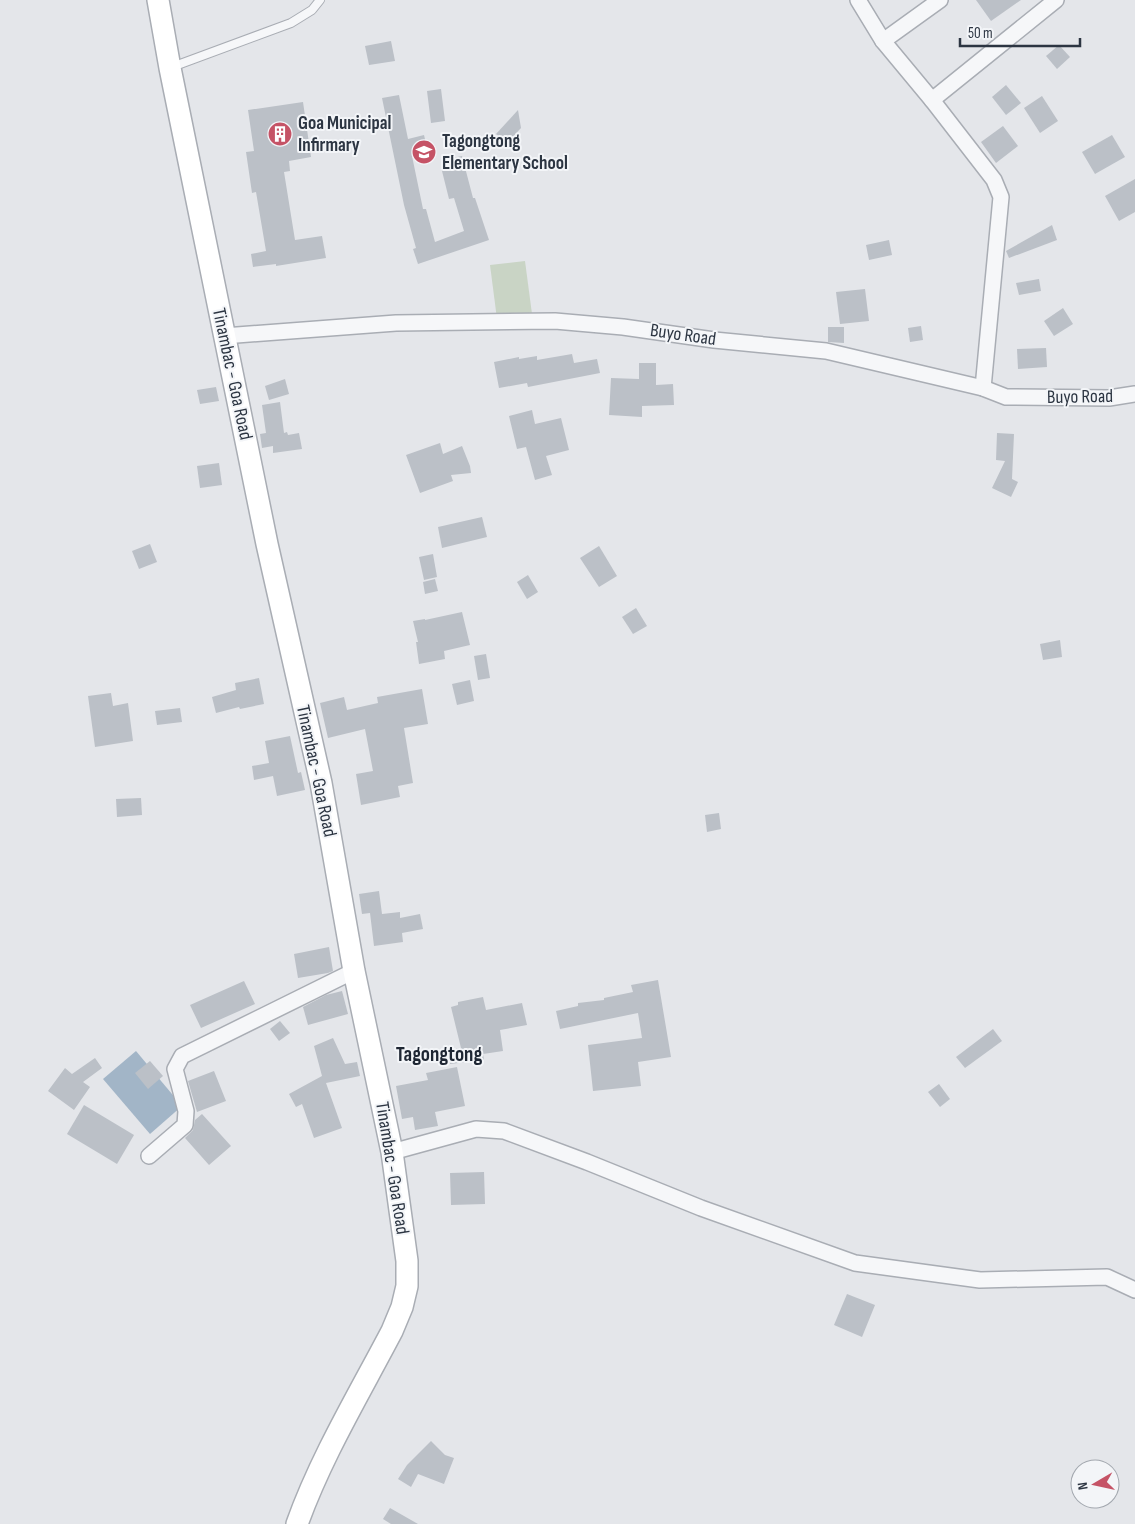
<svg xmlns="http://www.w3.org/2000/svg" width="1135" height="1524" font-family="'Sofia Sans Condensed',sans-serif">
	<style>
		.green { fill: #c9d4c5 }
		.water { fill: #a2b5c7 }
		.building { fill: #bbc0c7 }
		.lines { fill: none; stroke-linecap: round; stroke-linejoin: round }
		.lane-casing { stroke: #a9adb4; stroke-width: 10 }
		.street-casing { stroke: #a9adb4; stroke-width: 18 }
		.secondary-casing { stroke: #a9adb4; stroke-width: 24 }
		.lane { stroke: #f6f7f9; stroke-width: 8 }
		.street { stroke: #f6f7f9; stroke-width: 15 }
		.secondary { stroke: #fff; stroke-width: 21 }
		.labels { text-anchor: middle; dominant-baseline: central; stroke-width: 4; stroke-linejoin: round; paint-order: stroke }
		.poi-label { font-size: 19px; font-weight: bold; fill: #2c3542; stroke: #f3f5f8; text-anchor: start }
		.street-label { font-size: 19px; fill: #2c3542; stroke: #f3f5f8 }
		.quarter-label { font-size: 21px; font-weight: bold; fill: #1e2633; stroke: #f3f5f8 }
	</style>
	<rect width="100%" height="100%" fill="#e4e6ea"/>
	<!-- green -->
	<path class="green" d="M 525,261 L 532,314 L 497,319 L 490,265 Z"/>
	<!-- water -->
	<path class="water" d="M 136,1051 L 182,1106 L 150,1134 L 103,1079 Z"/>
	<!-- building -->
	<g class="building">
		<path d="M 976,0 L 1021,0 L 991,21 Z"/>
		<path d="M 391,41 L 395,61 L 369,65 L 365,46 Z"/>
		<path d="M 1059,45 L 1070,57 L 1057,69 L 1046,56 Z"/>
		<path d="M 1006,85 L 1021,103 L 1006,115 L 992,97 Z"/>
		<path d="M 441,89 L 445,121 L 431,123 L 427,91 Z"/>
		<path d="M 399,95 L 408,139 L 424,135 L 428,152 L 412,156 L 423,209 L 426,209 L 435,242 L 464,231 L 454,198 L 449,199 L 441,167 L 448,159 L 462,156 L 473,198 L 475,198 L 489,240 L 418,264 L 413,249 L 416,248 L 404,205 L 382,98 Z"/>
		<path d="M 1042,96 L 1058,121 L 1040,133 L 1024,108 Z"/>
		<path d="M 303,102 L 311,157 L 289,161 L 290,171 L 284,172 L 295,240 L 322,236 L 326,258 L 276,266 L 276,264 L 253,267 L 251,254 L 266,251 L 256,192 L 252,193 L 246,152 L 254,151 L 248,110 Z"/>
		<path d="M 518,110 L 521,128 L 507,143 L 496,134 Z"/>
		<path d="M 1003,126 L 1018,146 L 996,163 L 981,142 Z"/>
		<path d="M 1112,135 L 1125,157 L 1095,174 L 1082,152 Z"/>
		<path d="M 1135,179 L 1135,212 L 1119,221 L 1105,196 Z"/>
		<path d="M 1052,225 L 1057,240 L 1009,258 L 1006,251 Z"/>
		<path d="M 889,240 L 892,255 L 869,260 L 866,245 Z"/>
		<path d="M 1039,279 L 1041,291 L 1019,295 L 1016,283 Z"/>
		<path d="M 865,289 L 869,321 L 840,324 L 836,292 Z"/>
		<path d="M 1063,308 L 1073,324 L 1054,336 L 1044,321 Z"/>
		<path d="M 921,326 L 923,340 L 910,342 L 908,328 Z"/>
		<path d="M 828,327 L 844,327 L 844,343 L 828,342 Z"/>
		<path d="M 1046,348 L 1047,367 L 1018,369 L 1017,349 Z"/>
		<path d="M 572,354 L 574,363 L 597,359 L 600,373 L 528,387 L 527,383 L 499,388 L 494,362 L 519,357 L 519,359 L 537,356 L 537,360 Z"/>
		<path d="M 639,363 L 656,363 L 656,385 L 673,384 L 674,405 L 642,406 L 642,417 L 609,415 L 611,378 L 639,379 Z"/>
		<path d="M 285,379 L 289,394 L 269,400 L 265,386 Z"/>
		<path d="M 216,387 L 219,401 L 200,404 L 197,390 Z"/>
		<path d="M 280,402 L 284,433 L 287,432 L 288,435 L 299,433 L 302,449 L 273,453 L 273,446 L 262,448 L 260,434 L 266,433 L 262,405 Z"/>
		<path d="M 532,410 L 535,424 L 561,418 L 569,450 L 546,456 L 552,475 L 535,480 L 526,447 L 517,449 L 509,416 Z"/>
		<path d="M 997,433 L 1014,434 L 1012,479 L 1018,482 L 1011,497 L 992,488 L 1005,461 L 996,460 Z"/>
		<path d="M 440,443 L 443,454 L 462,446 L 470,466 L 471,473 L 451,475 L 453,481 L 420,493 L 406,455 Z"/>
		<path d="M 219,463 L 222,485 L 200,488 L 197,466 Z"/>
		<path d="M 482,517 L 487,537 L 442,548 L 438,527 Z"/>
		<path d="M 150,544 L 157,562 L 139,569 L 132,551 Z"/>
		<path d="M 599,546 L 617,576 L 599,587 L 580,558 Z"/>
		<path d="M 433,554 L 437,577 L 424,580 L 419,557 Z"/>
		<path d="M 528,575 L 538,592 L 527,599 L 517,582 Z"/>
		<path d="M 435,579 L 438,591 L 425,594 L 423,582 Z"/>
		<path d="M 636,608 L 647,626 L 633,634 L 622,617 Z"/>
		<path d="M 462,612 L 470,645 L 444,651 L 445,659 L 419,664 L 416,642 L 418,642 L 413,621 L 425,619 L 425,620 Z"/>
		<path d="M 1060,640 L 1062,657 L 1043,660 L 1040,644 Z"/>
		<path d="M 486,654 L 490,678 L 478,680 L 474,656 Z"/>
		<path d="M 259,678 L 264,704 L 240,709 L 239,707 L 216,713 L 212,697 L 236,690 L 235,683 Z"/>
		<path d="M 470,680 L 474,701 L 457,705 L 452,684 Z"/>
		<path d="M 422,689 L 428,724 L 404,728 L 413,783 L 398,786 L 400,797 L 361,805 L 356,774 L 373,771 L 365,729 L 328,738 L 320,703 L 344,697 L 347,710 L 378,703 L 377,697 Z"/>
		<path d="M 111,693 L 113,706 L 128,703 L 133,741 L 95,747 L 88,696 Z"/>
		<path d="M 180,708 L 182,722 L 157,725 L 155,711 Z"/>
		<path d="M 290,736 L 298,773 L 301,772 L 305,790 L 277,796 L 273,776 L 254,780 L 252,766 L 269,763 L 265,741 Z"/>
		<path d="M 141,798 L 142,815 L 117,817 L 116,799 Z"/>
		<path d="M 719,813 L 721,829 L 707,832 L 705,815 Z"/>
		<path d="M 379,891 L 382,914 L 400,912 L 400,918 L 420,914 L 423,929 L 402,933 L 403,942 L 374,946 L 370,913 L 362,914 L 359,894 Z"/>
		<path d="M 329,947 L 333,971 L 328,973 L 298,978 L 294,954 Z"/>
		<path d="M 658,980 L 671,1057 L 638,1062 L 641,1086 L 593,1091 L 588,1045 L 642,1038 L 638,1013 L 560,1029 L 556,1011 L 578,1006 L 578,1003 L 604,1000 L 604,998 L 633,992 L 631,985 Z"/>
		<path d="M 244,981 L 255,1004 L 201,1028 L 190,1005 Z"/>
		<path d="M 342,991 L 348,1014 L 308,1025 L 303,1007 L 326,995 Z"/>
		<path d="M 483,997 L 486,1010 L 522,1003 L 527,1025 L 500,1030 L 503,1051 L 483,1054 L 484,1060 L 450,1064 L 448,1050 L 461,1048 L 451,1007 L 458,1005 L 458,1002 Z"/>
		<path d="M 280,1021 L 290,1033 L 279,1041 L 270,1029 Z"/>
		<path d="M 993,1029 L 1002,1041 L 965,1068 L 956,1057 Z"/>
		<path d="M 333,1038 L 345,1064 L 357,1062 L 360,1076 L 326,1083 L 342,1128 L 314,1138 L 302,1104 L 296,1107 L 289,1094 L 322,1076 L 314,1046 Z"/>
		<path d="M 95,1058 L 102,1068 L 83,1082 L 90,1087 L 74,1110 L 48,1091 L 65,1068 L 72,1074 Z"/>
		<path d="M 150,1061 L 163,1076 L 148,1089 L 135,1073 Z"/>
		<path d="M 457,1067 L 465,1106 L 435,1112 L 438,1126 L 415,1130 L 413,1117 L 402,1119 L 396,1086 L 428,1080 L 426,1073 Z"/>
		<path d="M 214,1071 L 226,1101 L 197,1112 L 188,1081 Z"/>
		<path d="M 939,1084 L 950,1099 L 940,1107 L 928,1092 Z"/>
		<path d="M 84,1105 L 134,1135 L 117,1164 L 67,1134 Z"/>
		<path d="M 202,1114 L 231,1146 L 209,1165 L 185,1138 L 193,1130 L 195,1120 Z"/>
		<path d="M 484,1172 L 485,1204 L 451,1205 L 450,1173 Z"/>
		<path d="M 847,1294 L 875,1305 L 862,1337 L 834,1325 Z"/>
		<path d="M 431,1441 L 445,1455 L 454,1458 L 444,1484 L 418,1474 L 411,1487 L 398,1479 L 407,1465 Z"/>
		<path d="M 390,1508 L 418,1524 L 391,1524 L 383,1519 Z"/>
	</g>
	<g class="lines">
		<defs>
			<path id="lane" d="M 172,67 L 291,23 L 312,10 L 320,0"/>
			<g id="street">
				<path d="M 858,0 L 883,41 L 932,100 L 994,180 L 1001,197 L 983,388"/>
				<path d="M 883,41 L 940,0"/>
				<path d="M 932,100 L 1056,0"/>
				<path d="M 224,336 L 396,323 L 555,321 L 623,327 L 714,340 L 826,351 L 983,388 L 1006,397 L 1109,398 L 1135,394"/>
				<path d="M 392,1152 L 476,1129 L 504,1131 L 587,1162 L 701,1208 L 855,1263 L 980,1280 L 1107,1277 L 1135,1290"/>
				<path d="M 149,1156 L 185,1125 L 186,1111 L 175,1069 L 182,1056 L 354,971"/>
			</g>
			<path id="secondary" d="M 158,0 L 170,68 L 267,544 L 321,783 L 354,971 L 392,1152 L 407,1261 L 407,1286 L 402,1307 L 392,1331 C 359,1394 321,1457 297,1524"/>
		</defs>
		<!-- lane casing -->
		<use href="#lane" class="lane-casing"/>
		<!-- street casing -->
		<use href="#street" class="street-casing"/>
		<!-- secondary casing -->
		<use href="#secondary" class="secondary-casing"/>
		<!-- lane -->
		<use href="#lane" class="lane"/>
		<!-- street -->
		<use href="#street" class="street"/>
		<!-- secondary -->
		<use href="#secondary" class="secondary"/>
	</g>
	<!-- icons -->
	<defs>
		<symbol id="building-disc" viewBox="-11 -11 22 22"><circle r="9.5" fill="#c55366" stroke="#f3f5f8"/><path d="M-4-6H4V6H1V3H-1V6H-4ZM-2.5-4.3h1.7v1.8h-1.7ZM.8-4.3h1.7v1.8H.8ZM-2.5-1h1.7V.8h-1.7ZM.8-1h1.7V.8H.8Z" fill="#fff"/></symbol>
		<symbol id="school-disc" viewBox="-11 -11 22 22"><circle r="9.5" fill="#c55366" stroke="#f3f5f8"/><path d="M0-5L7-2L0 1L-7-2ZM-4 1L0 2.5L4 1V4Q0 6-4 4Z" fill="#fff"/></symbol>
	</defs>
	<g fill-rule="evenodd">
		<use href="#building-disc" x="266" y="120" width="28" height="28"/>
		<use href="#school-disc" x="410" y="138" width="28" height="28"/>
	</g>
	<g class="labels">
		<!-- poi labels -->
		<g class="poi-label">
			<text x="298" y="123">Goa Municipal<tspan x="298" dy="22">Infirmary</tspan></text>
			<text x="442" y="141">Tagongtong<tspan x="442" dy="22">Elementary School</tspan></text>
		</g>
		<!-- street labels -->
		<g class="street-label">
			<text transform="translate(683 335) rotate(8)">Buyo Road</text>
			<text transform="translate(232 374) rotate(78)">Tinambac - Goa Road</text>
			<text transform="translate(1080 397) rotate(-1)">Buyo Road</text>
			<text transform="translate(316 771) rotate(78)">Tinambac - Goa Road</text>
			<text transform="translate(392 1168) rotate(81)">Tinambac - Goa Road</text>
		</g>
		<!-- quarter labels -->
		<g class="quarter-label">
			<text x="439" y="1054">Tagongtong</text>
		</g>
	</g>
	<!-- north arrow -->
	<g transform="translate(1095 1484) rotate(261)"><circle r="24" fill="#f3f5f8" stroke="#a3a8af"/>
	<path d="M0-4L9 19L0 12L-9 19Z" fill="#c55366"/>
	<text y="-8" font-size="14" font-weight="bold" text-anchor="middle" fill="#2c3542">N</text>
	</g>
	<!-- scale -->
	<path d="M960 38v8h120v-8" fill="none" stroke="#2c3542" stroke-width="2.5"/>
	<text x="968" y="38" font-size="15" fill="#2c3542" stroke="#f3f5f8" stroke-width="4" paint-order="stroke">50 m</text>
</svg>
